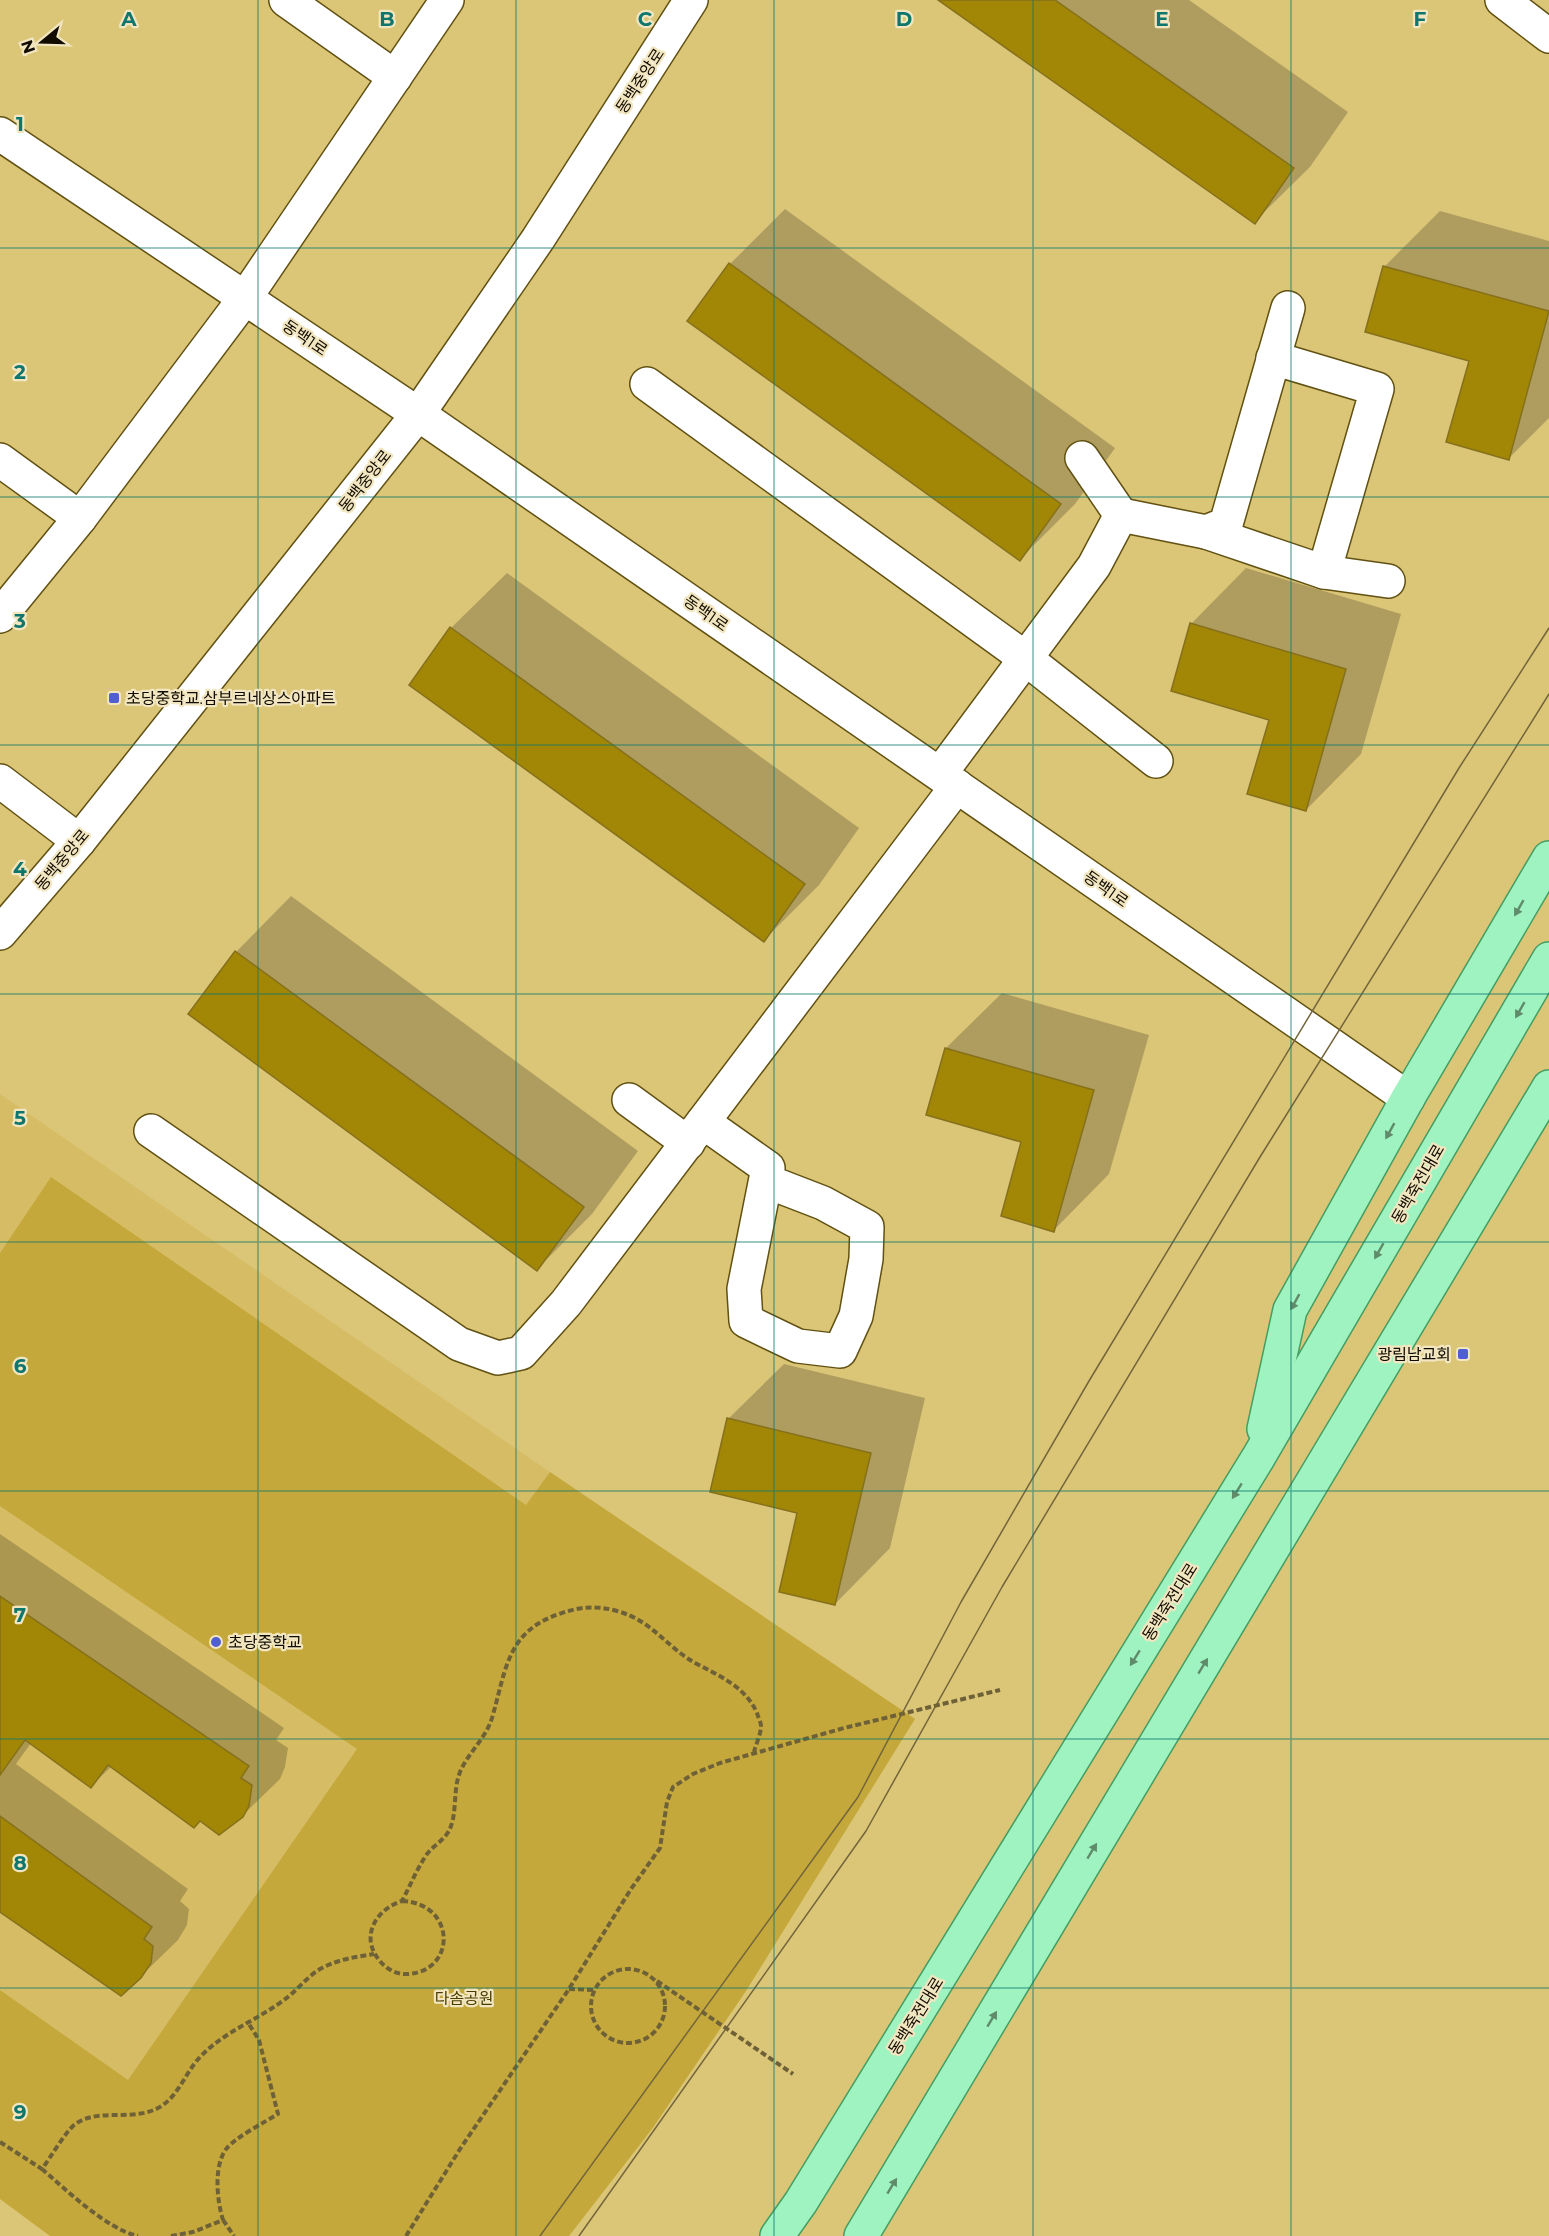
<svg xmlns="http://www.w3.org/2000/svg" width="1549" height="2236" font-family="Montserrat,'Noto Sans KR',sans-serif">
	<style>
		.built { fill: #d6bd65 }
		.green { fill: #c5a83b }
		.shadow { fill: #0003 }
		.building { fill: #a28606; stroke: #85701c; stroke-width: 1.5 }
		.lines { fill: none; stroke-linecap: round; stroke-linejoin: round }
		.minor-casing { stroke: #615112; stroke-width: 36 }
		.major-casing { stroke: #449d62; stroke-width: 36 }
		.path { stroke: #6f6137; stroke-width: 4; stroke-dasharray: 6 3; stroke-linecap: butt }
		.minor { stroke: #fff; stroke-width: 33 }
		.major { stroke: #9ff3c0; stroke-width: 33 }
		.tram { stroke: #73653a; stroke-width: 1.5 }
		.oneway { fill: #608b6a }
		.grid { fill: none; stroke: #0f766e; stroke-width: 1.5; stroke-opacity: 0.55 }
		.poi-dot { fill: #505ed3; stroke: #f1e6c0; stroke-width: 2 }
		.labels { text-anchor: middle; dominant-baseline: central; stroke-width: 4.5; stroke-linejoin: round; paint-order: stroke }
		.street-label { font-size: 16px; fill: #120b00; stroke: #f1e6c0 }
		.poi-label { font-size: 16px; fill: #120b00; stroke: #f1e6c0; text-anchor: start }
		.park-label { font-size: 16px; fill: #4b3d00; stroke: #f1e6c0 }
		.grid-label { font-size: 20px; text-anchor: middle; font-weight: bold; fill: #0f766e; stroke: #f1e6c0; stroke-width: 4.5; stroke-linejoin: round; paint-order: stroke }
	</style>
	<rect width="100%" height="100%" fill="#dbc577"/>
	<!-- built -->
	<path class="built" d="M 0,1094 L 550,1472 L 128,2081 L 0,1990 Z"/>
	<!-- green -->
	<path class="green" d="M 51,1177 L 526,1505 L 550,1472 L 915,1719 L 746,1991 L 652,2129 L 569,2236 L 50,2236 L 0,2199 L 0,1990 L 128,2080 L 357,1749 L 0,1506 L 0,1253 Z"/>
	<!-- shadow -->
	<g class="shadow">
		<path d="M 940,0 L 1189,0 L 1348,112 L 1310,167 L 1254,222 Z"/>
		<path d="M 785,209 L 1115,448 L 1075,504 L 1020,559 L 730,264 Z"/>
		<path d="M 1440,211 L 1549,241 L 1549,418 L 1509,458 L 1471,360 L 1367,331 L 1385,266 Z"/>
		<path d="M 1246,568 L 1401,614 L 1361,754 L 1306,810 L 1271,719 L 1191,624 Z"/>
		<path d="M 507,573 L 859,828 L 819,885 L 764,940 L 451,628 Z"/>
		<path d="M 291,896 L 638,1151 L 592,1214 L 537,1269 L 190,1014 L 236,952 Z"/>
		<path d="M 1002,993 L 1149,1035 L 1109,1174 L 1054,1230 L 1023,1141 L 946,1048 Z"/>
		<path d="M 784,1364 L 925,1398 L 890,1548 L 835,1604 L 799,1511 L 728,1419 Z"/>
		<path d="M 0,1534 L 284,1728 L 276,1740 L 288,1748 L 285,1767 L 280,1779 L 242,1816 L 201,1820 L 112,1766 L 91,1786 L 31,1743 L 16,1764 L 188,1889 L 180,1901 L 189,1909 L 187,1925 L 178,1940 L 140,1977 L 0,1911 Z"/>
	</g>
	<!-- building -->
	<g class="building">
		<path d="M 938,0 L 1055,0 L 1294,168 L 1255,224 Z"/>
		<path d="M 729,263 L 1061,504 L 1020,561 L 687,321 Z"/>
		<path d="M 1383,266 L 1549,311 L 1509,460 L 1446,442 L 1469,361 L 1365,332 Z"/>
		<path d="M 1190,623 L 1346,669 L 1306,811 L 1247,794 L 1269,720 L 1171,691 Z"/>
		<path d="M 450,627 L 805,884 L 764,942 L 409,685 Z"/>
		<path d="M 235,951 L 584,1207 L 537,1271 L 188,1014 Z"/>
		<path d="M 945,1048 L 1094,1090 L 1054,1232 L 1001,1216 L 1021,1142 L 926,1115 Z"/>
		<path d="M 727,1418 L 871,1453 L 835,1605 L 779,1592 L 797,1513 L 710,1492 Z"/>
		<path d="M 0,1596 L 249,1766 L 241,1778 L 252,1785 L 249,1806 L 243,1817 L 219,1835 L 200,1821 L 194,1828 L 108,1765 L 91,1788 L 25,1740 L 0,1775 Z"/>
		<path d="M 0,1816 L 152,1927 L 144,1939 L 153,1946 L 151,1963 L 141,1978 L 121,1996 L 0,1912 Z"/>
	</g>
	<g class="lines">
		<defs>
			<g id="minor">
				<path d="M 286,0 L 395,77"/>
				<path d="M 1502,0 L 1549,36"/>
				<path d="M 0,134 L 418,414 L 1408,1098"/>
				<path d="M 647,384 L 1025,658 L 1156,761"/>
				<path d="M 1082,458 L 1121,515"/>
				<path d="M 0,460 L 80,518"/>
				<path d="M 1206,532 L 1324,572 L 1377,389 L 1273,358"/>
				<path d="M 1324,572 L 1388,581"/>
				<path d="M 0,616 L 80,518 L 245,298 L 447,0"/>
				<path d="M 940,774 L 1094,566 L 1121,515 L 1206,532 L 1226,524 L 1288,308"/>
				<path d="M 0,781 L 79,841"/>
				<path d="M 0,933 L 79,841 L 418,414 L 538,239 L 691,0"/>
				<path d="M 629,1100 L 688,1143"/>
				<path d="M 703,1122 L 768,1168 L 744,1289 L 746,1321 L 798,1346 L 840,1351 L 856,1316 L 866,1259 L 867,1227 L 823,1203 L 766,1181"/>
				<path d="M 151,1131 L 459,1344 L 498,1358 L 521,1353 L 566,1303 L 957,786"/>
			</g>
			<g id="major">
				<path d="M 1264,1429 L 1290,1310 L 1408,1098 L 1549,858"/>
				<path d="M 777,2236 L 801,2202 L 1258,1458 L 1549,959"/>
				<path d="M 861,2236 L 1549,1087"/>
			</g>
		</defs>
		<!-- minor casing -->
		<use href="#minor" class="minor-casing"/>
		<!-- major casing -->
		<use href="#major" class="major-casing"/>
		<!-- path -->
		<g class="path">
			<path d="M 402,1901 C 456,1903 457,1971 408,1974 C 397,1975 386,1969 380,1961 C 359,1937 376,1909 402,1901 C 410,1886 416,1871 425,1857 C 432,1845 446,1841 451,1826 C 457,1809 453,1790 460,1772 C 468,1753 486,1738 492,1718 C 506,1671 506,1632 559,1614 C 578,1607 596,1605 617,1611 C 654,1621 667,1649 699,1665 C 722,1677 746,1688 757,1713 C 758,1717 761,1722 761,1726 C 761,1734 756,1744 754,1752"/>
			<circle cx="628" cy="2006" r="37"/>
			<path d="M 657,1981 L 793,2074"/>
			<path d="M 569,1989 L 593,1990"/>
			<path d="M 0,2142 L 42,2169 C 50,2158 65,2133 74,2125 C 97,2107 132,2122 158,2108 C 179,2097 185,2072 201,2056 C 224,2032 257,2020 284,2000 C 297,1991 308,1975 322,1968 C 339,1959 356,1957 374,1954"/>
			<path d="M 42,2169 C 65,2189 108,2230 138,2236"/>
			<path d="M 223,2220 L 234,2236"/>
			<path d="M 171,2236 L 193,2232 L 223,2220 C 217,2201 213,2165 227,2148 C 236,2137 265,2122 278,2114 L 259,2040 L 247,2021"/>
			<path d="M 406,2236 L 460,2149 L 569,1989 L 631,1889 L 660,1848 L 667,1802 L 673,1787 L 693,1774 L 720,1763 L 844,1728 L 1000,1690"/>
		</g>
		<!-- minor -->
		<use href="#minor" class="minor"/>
		<!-- major -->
		<use href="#major" class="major"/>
		<!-- tram -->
		<g class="tram">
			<path d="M 540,2236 L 858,1797 L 961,1602 L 1089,1381 L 1459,768 L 1549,628"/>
			<path d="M 579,2236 L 866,1831 L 1002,1587 L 1260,1157 L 1549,694"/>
		</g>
	</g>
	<!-- one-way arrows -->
	<defs><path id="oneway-solid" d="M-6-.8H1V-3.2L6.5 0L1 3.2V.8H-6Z" transform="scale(1.5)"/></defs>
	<g class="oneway">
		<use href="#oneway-solid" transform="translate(1519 908) rotate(120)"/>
		<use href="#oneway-solid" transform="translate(1520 1010) rotate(120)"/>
		<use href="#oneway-solid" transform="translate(1390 1131) rotate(119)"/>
		<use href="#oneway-solid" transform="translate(1379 1251) rotate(120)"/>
		<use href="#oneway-solid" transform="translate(1295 1302) rotate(119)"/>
		<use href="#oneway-solid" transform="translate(1237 1491) rotate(122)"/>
		<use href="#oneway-solid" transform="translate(1135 1658) rotate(122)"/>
		<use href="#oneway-solid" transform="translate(1203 1666) rotate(-59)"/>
		<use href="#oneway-solid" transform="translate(1092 1851) rotate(-59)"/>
		<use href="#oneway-solid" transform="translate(992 2019) rotate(-59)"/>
		<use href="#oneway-solid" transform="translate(892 2186) rotate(-59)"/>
	</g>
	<!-- grid -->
	<path class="grid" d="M 258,0 L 258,2236M 516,0 L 516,2236M 774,0 L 774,2236M 1033,0 L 1033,2236M 1291,0 L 1291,2236M 0,248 L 1549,248M 0,497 L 1549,497M 0,745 L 1549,745M 0,994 L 1549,994M 0,1242 L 1549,1242M 0,1491 L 1549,1491M 0,1739 L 1549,1739M 0,1988 L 1549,1988"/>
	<!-- markers -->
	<g class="poi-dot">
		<rect x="108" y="692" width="12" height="12" rx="3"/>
		<rect x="1457" y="1348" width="12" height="12" rx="3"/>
		<circle cx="216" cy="1642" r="6"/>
	</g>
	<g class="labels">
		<!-- street labels -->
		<g class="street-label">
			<text transform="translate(640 81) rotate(-57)">동백중앙로</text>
			<text transform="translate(305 338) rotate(34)">동백1로</text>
			<text transform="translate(365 481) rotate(-52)">동백중앙로</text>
			<text transform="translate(706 613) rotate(35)">동백1로</text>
			<text transform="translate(62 860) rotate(-50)">동백중앙로</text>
			<text transform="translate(1106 889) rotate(35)">동백1로</text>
			<text transform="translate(1418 1184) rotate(-60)">동백죽전대로</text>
			<text transform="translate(1170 1602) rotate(-58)">동백죽전대로</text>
			<text transform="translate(916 2016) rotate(-58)">동백죽전대로</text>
		</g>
		<!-- poi labels -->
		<g class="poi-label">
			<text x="126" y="698">초당중학교.삼부르네상스아파트</text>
			<text x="1451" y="1354" text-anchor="end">광림남교회</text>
			<text x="228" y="1642">초당중학교</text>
		</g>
		<!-- park labels -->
		<g class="park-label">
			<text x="464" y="1998">다솜공원</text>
		</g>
	</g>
	<g class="grid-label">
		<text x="129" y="26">A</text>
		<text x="387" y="26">B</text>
		<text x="645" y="26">C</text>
		<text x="904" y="26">D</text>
		<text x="1162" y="26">E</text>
		<text x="1420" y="26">F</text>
		<text x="20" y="131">1</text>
		<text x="20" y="379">2</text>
		<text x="20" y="628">3</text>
		<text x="20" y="876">4</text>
		<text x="20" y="1125">5</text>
		<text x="20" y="1373">6</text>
		<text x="20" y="1622">7</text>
		<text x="20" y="1870">8</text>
		<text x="20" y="2119">9</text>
	</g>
	<!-- north arrow -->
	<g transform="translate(42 42) rotate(251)" stroke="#f1e6c0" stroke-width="4.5" paint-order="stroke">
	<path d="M0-4.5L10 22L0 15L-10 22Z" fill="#120b00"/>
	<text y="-9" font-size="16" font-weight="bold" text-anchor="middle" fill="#120b00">N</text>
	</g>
</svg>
